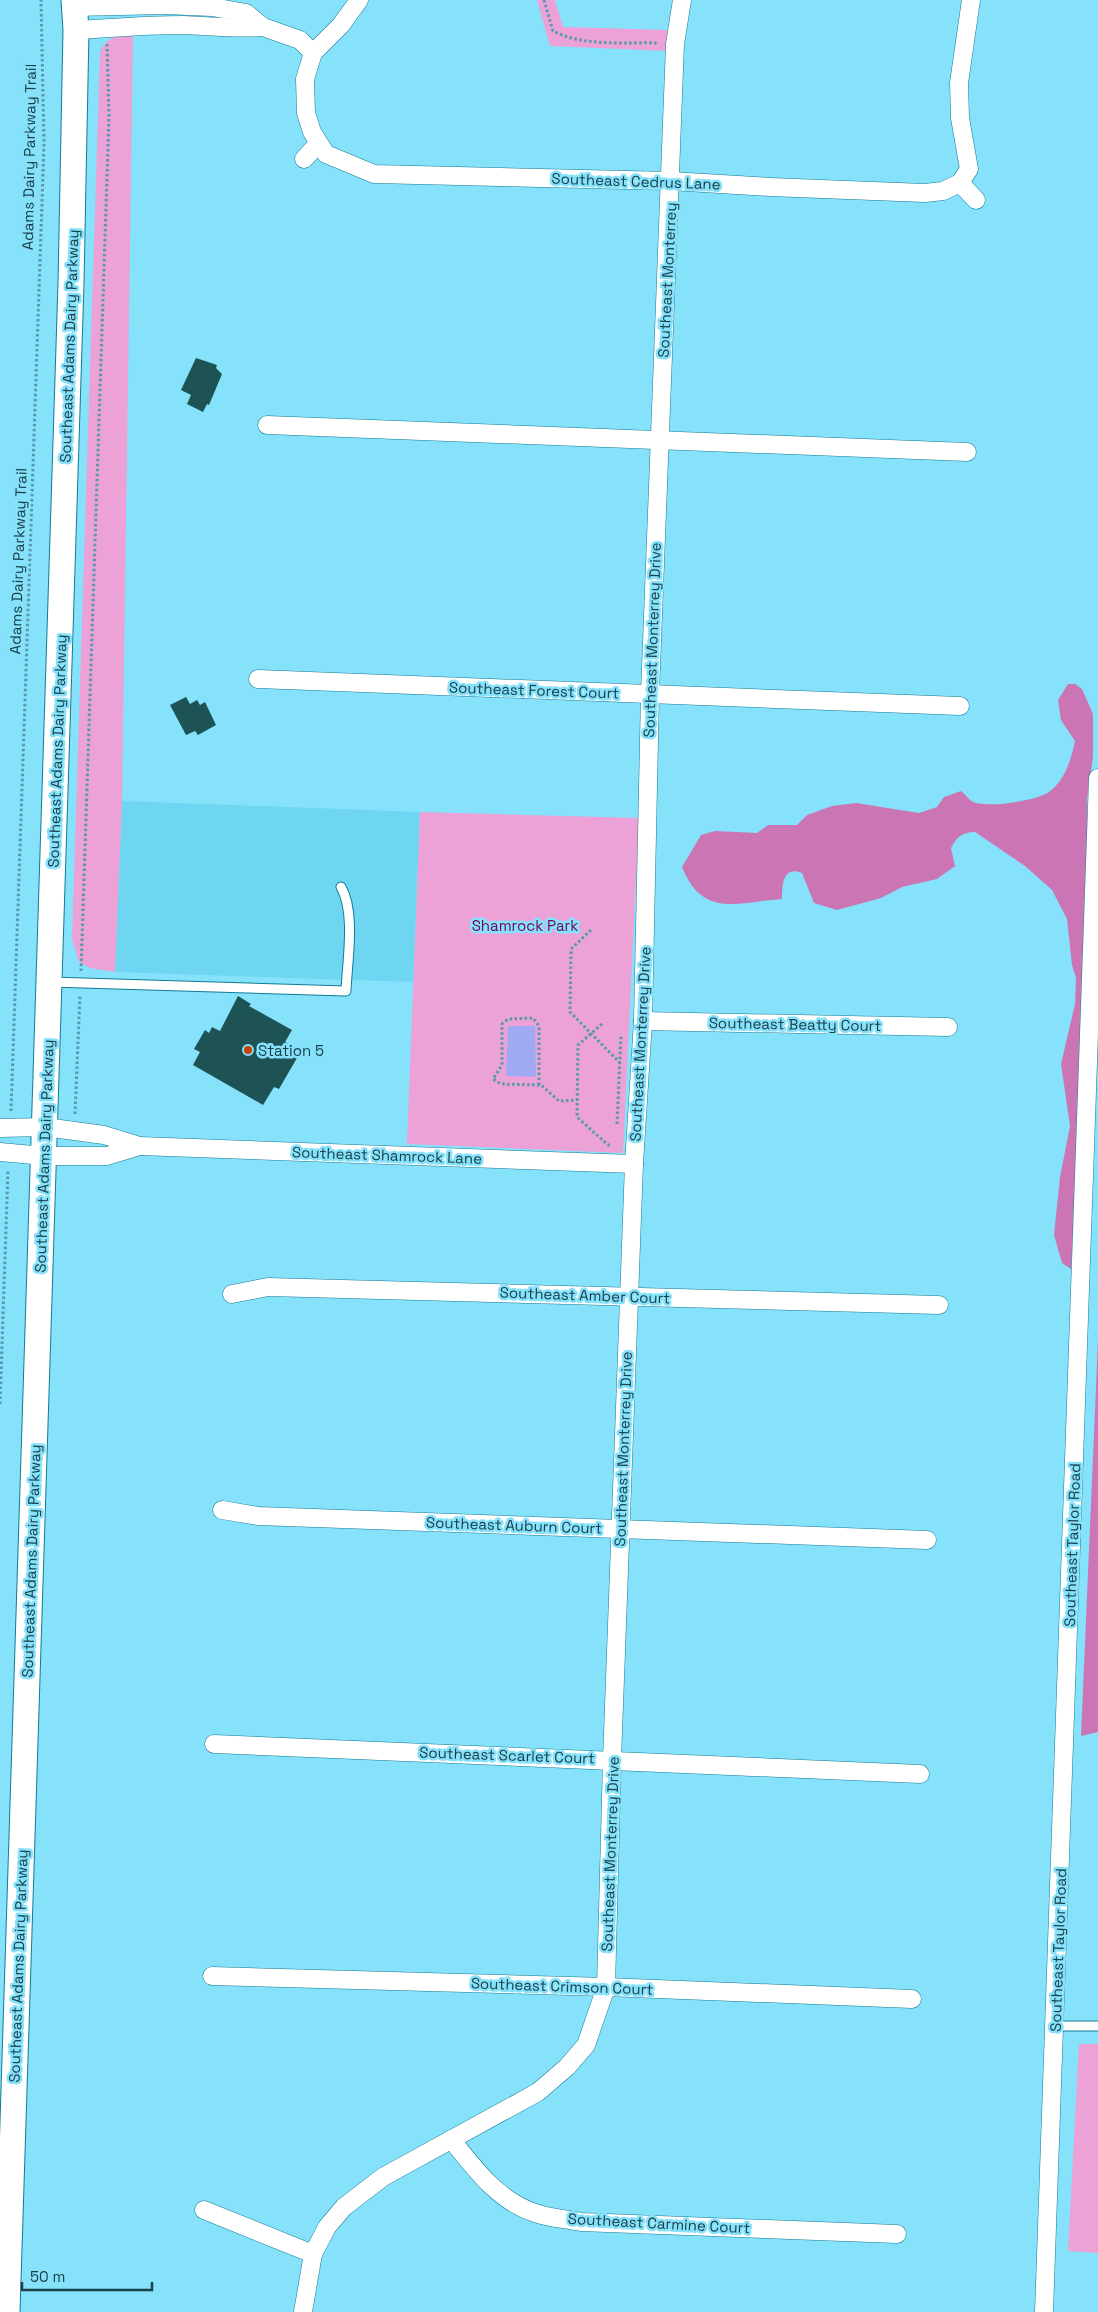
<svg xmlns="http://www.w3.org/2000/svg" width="1098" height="2312" font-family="'Space Grotesk',sans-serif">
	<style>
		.built { fill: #6fd6f2 }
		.green { fill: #eca2d7 }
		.forest { fill: #cc75b5 }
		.water { fill: #a0a9f4 }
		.building { fill: #1d5355 }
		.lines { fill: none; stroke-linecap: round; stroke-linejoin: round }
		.lane-casing { stroke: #127c94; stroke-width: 11 }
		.street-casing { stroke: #127c94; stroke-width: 19 }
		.secondary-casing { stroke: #127c94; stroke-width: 27 }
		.path { stroke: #5699ab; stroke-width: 3; stroke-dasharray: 2.5 2.5; stroke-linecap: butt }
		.lane { stroke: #fff; stroke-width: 9 }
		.street { stroke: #fff; stroke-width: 18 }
		.secondary { stroke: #fff; stroke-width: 25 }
		.poi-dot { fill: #c63f08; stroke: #86e1fa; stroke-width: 2 }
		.labels { text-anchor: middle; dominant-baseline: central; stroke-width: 5; stroke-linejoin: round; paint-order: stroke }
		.street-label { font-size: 15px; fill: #1a404a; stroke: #86e1fa }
		.park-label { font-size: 15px; fill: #740361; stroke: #86e1fa }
		.poi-label { font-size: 15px; fill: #1a404a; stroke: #86e1fa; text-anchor: start }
	</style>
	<rect width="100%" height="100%" fill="#86e1fa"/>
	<!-- built -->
	<path class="built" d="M 122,801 L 420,812 L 413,982 L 115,972 Z"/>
	<!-- green -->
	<g class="green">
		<path d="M 537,0 L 555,0 L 563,27 L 668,30 L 669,51 L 550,46 Z"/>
		<path d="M 133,35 L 122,801 L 115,972 L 90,968 L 79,962 L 72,939 L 100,52 C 107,36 117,36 133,35 Z"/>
		<path d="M 420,812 L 639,818 L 623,1153 L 407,1144 Z"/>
		<path d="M 1079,2044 L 1098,2044 L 1098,2253 L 1068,2251 Z"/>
	</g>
	<!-- forest -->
	<g class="forest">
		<path d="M 1068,684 L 1075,684 L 1082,689 L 1093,714 L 1093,757 L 1087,799 L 1087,902 L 1079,1134 L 1071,1269 L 1062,1263 L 1054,1235 L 1060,1177 L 1070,1126 L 1061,1064 L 1075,1004 L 1076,978 L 1072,965 L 1067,919 L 1052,890 L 1025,866 L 975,832 C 962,832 957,837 951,848 L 955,866 L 937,879 L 902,887 L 881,898 L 837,910 L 814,903 L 802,873 C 783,865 782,885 782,899 C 738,902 703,919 682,867 L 701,835 L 715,831 L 757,833 L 768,825 L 797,825 L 807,815 L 832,806 L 856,803 L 919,813 L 937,807 L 944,797 L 961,791 C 965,794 969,800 973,802 C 988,808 1036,801 1049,792 C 1065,780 1071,760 1075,741 L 1061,720 L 1058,700 Z"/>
		<path d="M 1098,1341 L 1098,1732 L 1081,1736 Z"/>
	</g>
	<!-- water -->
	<path class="water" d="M 508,1026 L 535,1026 L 536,1077 L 506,1076 Z"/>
	<!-- building -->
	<g class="building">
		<path d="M 196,358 L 217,365 L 216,368 L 222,374 L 209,405 L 207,404 L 203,412 L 187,404 L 191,395 L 181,390 Z"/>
		<path d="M 186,697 L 190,704 L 197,700 L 200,705 L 205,702 L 216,725 L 198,735 L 195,731 L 186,735 L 170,705 Z"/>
		<path d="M 238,996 L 251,1004 L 249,1006 L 292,1030 L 285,1042 L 301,1051 L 279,1089 L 274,1087 L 263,1105 L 193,1065 L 200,1052 L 194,1049 L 205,1030 L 209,1033 L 212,1027 L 220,1031 Z"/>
	</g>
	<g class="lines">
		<defs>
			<g id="lane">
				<path d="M 50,982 L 346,991 C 347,962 356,913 341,887"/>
				<path d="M 1056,2026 L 1098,2026"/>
			</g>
			<g id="street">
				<path d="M 359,0 L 341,25 L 313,53 L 305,79 L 306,113 L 312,132 L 326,154 L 374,174 L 671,181 L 770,187 L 925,193 L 943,191 L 960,183"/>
				<path d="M 74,7 L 165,5 L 212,7 L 246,13 L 263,27 L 300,40 L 313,53"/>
				<path d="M 76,30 C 111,28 147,25 183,25 C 210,26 236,29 263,27"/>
				<path d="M 304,159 L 318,144"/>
				<path d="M 960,183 L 969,169 L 960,118 L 959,83 L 971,0"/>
				<path d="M 960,183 L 976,200"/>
				<path d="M 267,425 L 967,452"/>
				<path d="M 258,679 L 960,706"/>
				<path d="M 643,1021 L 948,1027"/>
				<path d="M 0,1128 L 45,1127 L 104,1135 L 140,1146 L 634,1164"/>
				<path d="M 0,1152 L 44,1156 L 107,1156 L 140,1146"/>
				<path d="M 232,1294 L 268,1287 L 939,1305"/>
				<path d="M 222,1510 L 258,1516 L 927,1540"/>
				<path d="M 214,1744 L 920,1774"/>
				<path d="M 212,1976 L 606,1987 L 912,1999"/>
				<path d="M 451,2139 C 474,2168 498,2201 535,2213 C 549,2218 566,2219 581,2222 L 897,2234"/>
				<path d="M 204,2210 L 313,2254"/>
				<path d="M 303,2312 L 313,2254 L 327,2227 L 344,2207 L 383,2177 L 538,2092 L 567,2067 L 586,2045 L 606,1987 L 612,1760 L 634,1164 L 643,1021 L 650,694 L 675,44 L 682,0"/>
				<path d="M 1044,2312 L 1098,778"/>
			</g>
			<path id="secondary" d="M 7,2312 L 71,283 L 76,30 L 74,0"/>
		</defs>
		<!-- lane casing -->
		<use href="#lane" class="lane-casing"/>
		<!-- street casing -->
		<use href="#street" class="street-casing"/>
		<!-- secondary casing -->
		<use href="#secondary" class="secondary-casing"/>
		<!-- path -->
		<g class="path">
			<path d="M 544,0 L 553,31 C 584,47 625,42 658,43"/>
			<path d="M 591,930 L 571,949 L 570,1012 L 620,1063"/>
			<path d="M 81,971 L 109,116 L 107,43"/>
			<path d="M 602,1024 L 578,1045 L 577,1117 L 608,1145 L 611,1145"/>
			<path d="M 539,1085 L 539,1026 L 533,1018 L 508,1019 L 502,1024 L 502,1065 L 493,1079 L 501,1084 L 539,1085 L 541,1085 L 559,1101 L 577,1100"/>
			<path d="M 11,1111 L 44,144 L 41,0"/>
			<path d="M 75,1114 L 80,995"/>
			<path d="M 617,1124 L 621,1035"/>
			<path d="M 0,1404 L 8,1170"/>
		</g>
		<!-- lane -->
		<use href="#lane" class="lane"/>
		<!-- street -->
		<use href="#street" class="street"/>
		<!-- secondary -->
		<use href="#secondary" class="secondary"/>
	</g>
	<!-- markers -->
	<circle class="poi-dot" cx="248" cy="1050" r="5"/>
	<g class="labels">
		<!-- street labels -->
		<g class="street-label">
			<text transform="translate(29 157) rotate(-89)">Adams Dairy Parkway Trail</text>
			<text transform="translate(636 181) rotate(2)">Southeast Cedrus Lane</text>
			<text transform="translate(667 280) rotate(-87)">Southeast Monterrey</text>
			<text transform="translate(69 346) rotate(-88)">Southeast Adams Dairy Parkway</text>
			<text transform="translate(18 561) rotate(-88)">Adams Dairy Parkway Trail</text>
			<text transform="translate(652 640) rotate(-88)">Southeast Monterrey Drive</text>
			<text transform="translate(534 690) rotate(2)">Southeast Forest Court</text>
			<text transform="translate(57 751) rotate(-88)">Southeast Adams Dairy Parkway</text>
			<text transform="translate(795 1024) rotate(1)">Southeast Beatty Court</text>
			<text transform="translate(640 1044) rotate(-87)">Southeast Monterrey Drive</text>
			<text transform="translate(387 1155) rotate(2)">Southeast Shamrock Lane</text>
			<text transform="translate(44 1156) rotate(-88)">Southeast Adams Dairy Parkway</text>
			<text transform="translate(585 1295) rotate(2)">Southeast Amber Court</text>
			<text transform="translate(623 1449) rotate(-88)">Southeast Monterrey Drive</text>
			<text transform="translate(514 1525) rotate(2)">Southeast Auburn Court</text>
			<text transform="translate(1072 1545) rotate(-88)">Southeast Taylor Road</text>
			<text transform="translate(31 1561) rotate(-88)">Southeast Adams Dairy Parkway</text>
			<text transform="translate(507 1755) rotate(2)">Southeast Scarlet Court</text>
			<text transform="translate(610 1854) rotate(-88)">Southeast Monterrey Drive</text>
			<text transform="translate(1058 1950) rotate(-88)">Southeast Taylor Road</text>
			<text transform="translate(18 1966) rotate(-88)">Southeast Adams Dairy Parkway</text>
			<text transform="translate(562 1986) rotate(2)">Southeast Crimson Court</text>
			<text transform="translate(659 2223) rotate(3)">Southeast Carmine Court</text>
		</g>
		<!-- park labels -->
		<g class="park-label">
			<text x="525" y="925">Shamrock Park</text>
		</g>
		<!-- poi labels -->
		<g class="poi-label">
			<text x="258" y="1050">Station 5</text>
		</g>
	</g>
	<!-- scale -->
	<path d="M22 2282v8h130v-8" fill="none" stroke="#1a404a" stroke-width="2.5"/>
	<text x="30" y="2282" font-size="15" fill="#1a404a" stroke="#86e1fa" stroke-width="4" paint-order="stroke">50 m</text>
</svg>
